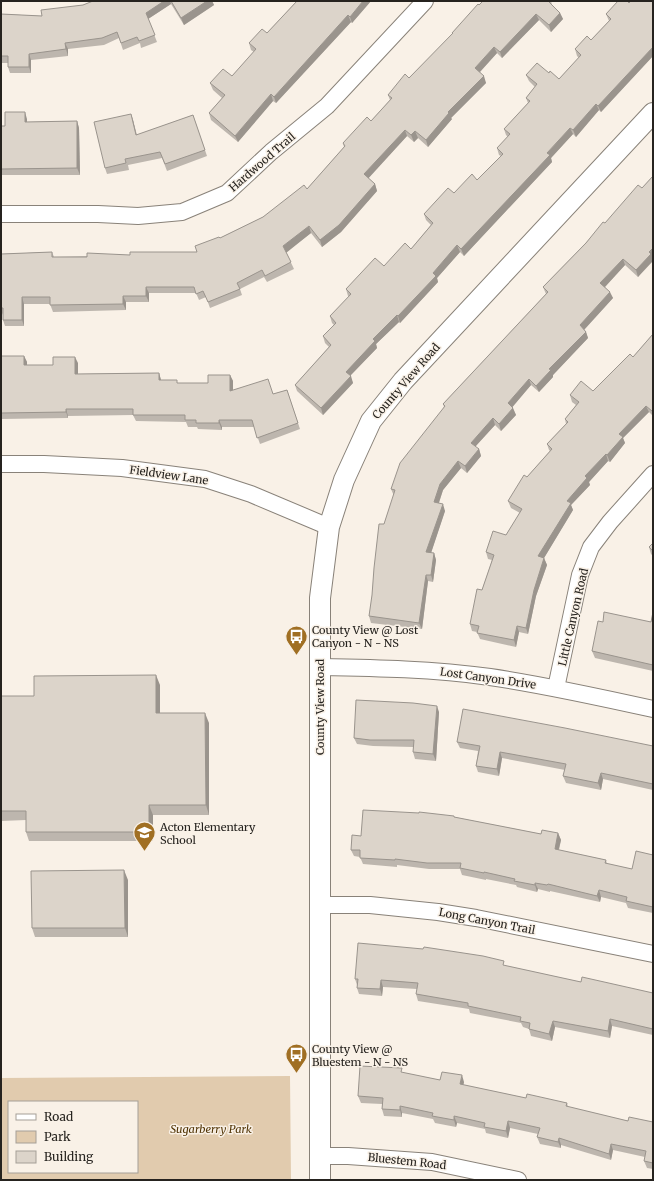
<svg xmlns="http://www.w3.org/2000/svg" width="654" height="1181" font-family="Merriweather,serif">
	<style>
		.green { fill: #e1cbae; fill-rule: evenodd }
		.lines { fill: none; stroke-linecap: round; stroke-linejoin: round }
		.minor-casing { stroke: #898279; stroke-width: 18 }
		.tertiary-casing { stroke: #898279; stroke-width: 22 }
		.minor { stroke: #fff; stroke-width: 16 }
		.tertiary { stroke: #fff; stroke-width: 20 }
		.wall { fill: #bdb6ae }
		.shaded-wall { fill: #9a948d }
		.building { fill: #dcd4ca; stroke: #9a948d }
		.labels { text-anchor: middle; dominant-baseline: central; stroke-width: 3; stroke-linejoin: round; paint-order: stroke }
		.street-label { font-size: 11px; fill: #26231f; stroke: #f9f1e7 }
		.poi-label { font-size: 11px; fill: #26231f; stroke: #f9f1e7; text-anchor: start }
		.park-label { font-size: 11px; font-style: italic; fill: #4f3202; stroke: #f9f1e7 }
	</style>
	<rect width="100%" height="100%" fill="#f9f1e7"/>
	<!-- green -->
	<path class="green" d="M 290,1076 L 291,1180 L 1,1180 L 1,1078 ZM 9,1102 L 137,1102 L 137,1172 L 9,1172 Z"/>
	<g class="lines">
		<defs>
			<g id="minor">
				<path d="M 1,214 L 98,214 L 138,216 L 182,212 L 227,193 L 271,152 L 327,106 L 425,1"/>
				<path d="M 1,464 L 44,464 L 122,468 L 205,479 L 251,494 L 329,527"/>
				<path d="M 320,667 C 377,668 433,669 490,677 C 545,685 599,697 653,709"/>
				<path d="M 556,688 L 580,575 L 591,547 L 610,522 L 653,474"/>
				<path d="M 320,905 L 370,905 L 438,912 L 476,918 L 653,954"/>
				<path d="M 319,1156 L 348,1156 L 432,1162 L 518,1180"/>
			</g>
			<path id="tertiary" d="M 320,1180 L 320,598 L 329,527 L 344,480 L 371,421 L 403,381 L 653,113"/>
		</defs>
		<!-- minor casing -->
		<use href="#minor" class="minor-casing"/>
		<!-- tertiary casing -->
		<use href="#tertiary" class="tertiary-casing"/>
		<!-- minor -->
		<use href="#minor" class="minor"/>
		<!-- tertiary -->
		<use href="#tertiary" class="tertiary"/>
	</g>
	<!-- wall -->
	<g class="wall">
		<path d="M 93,1 L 212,1 L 214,5 L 184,25 L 171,4 L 148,19 L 157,42 L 141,48 L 140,43 L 123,50 L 119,38 L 104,45 L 68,49 L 68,56 L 31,60 L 31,73 L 10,73 L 8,67 L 8,63 L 1,63 L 1,14 L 42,16 L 83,5 Z"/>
		<path d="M 297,1 L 371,1 L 352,23 L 351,22 L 276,103 L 273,101 L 238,142 L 211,120 L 209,113 L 222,98 L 213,90 L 210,83 L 232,76 L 254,52 L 251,50 L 249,43 L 267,33 Z"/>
		<path d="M 551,1 L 552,5 L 560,13 L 563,19 L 551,32 L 539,20 L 502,58 L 497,53 L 480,72 L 486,83 L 451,118 L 452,119 L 428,147 L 418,138 L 414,142 L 407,136 L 368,178 L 375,184 L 377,191 L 341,232 L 322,247 L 311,233 L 286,252 L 294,269 L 267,282 L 264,277 L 240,289 L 242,295 L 210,308 L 206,297 L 199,300 L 196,293 L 149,293 L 149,302 L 126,302 L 126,310 L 53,312 L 50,304 L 24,304 L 24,326 L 5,326 L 3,320 L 3,315 L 1,311 L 1,254 L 52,252 L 54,257 L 130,255 L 197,252 L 220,238 L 263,217 L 307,189 L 344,147 L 343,143 L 371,121 L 390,100 L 388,95 L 409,78 L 453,34 L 452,33 L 479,5 Z"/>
		<path d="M 653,1 L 653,56 L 601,112 L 599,110 L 576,137 L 573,134 L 551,158 L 552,162 L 464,256 L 460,252 L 437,278 L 438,282 L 400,323 L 399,322 L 376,344 L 377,348 L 350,376 L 353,383 L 323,415 L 297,391 L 295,385 L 329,347 L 325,343 L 323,336 L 334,325 L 332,323 L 330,316 L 349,297 L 348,296 L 346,289 L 411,249 L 431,225 L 426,220 L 424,214 L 454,193 L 477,180 L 501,156 L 499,155 L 497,148 L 508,137 L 506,135 L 504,129 L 528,103 L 526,98 L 535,87 L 529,81 L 526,75 L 549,73 L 559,79 L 579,58 L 577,56 L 575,49 L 591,40 L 609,21 L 606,14 L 629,3 Z"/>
		<path d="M 131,114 L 133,120 L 137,135 L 193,115 L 207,156 L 167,171 L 162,158 L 128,165 L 129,170 L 107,174 L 105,168 Z"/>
		<path d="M 27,119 L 27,122 L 77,121 L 79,128 L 80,175 L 1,175 L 1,126 L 5,126 Z"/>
		<path d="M 653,176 L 653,257 L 638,277 L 625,265 L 605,287 L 613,298 L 584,330 L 586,332 L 588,338 L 553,375 L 553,377 L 539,392 L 531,385 L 512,407 L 516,415 L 501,431 L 495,425 L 475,447 L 479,449 L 481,456 L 467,473 L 461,468 L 443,490 L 439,503 L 445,511 L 431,553 L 434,553 L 436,560 L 433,582 L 428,581 L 422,629 L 371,623 L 369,616 L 384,524 L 394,496 L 391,489 L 444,407 L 443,404 L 546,294 L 543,287 L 605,223 L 642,188 Z"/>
		<path d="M 653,334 L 653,416 L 649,412 L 623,438 L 625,443 L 610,462 L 608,461 L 589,482 L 590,485 L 571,505 L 573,510 L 544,558 L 547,565 L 536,596 L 528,634 L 519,632 L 516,647 L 480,639 L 477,632 L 472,631 L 470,624 L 482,590 L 492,560 L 488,559 L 486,552 L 506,535 L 520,513 L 511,508 L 508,501 L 527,477 L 550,451 L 549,450 L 547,444 L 566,424 L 565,419 L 576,405 L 572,402 L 570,395 L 593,391 L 633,357 Z"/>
		<path d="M 1,356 L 24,356 L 27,362 L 27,365 L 53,365 L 78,363 L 78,374 L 159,373 L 161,380 L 178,383 L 208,383 L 230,375 L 233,381 L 233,391 L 273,394 L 287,390 L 300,429 L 260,444 L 254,427 L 222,427 L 222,430 L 198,429 L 197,427 L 188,427 L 186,422 L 136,421 L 133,415 L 68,416 L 68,418 L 1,419 Z"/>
		<path d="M 653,543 L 653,556 L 651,554 L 649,547 Z"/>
		<path d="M 653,612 L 653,671 L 595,658 L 592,651 L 603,622 L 651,622 Z"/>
		<path d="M 160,685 L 160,713 L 209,723 L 209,815 L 153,815 L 153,841 L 29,841 L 26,832 L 26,820 L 1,821 L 1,696 L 34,696 Z"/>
		<path d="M 439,712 L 436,761 L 415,759 L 413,752 L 413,747 L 373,746 L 357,744 L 354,738 Z"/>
		<path d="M 457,742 L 653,746 L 653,790 L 603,779 L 601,790 L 566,783 L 563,776 L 565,770 L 502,758 L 499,776 L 478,772 L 476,766 L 478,751 L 460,748 Z"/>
		<path d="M 454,817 L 541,834 L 558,833 L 561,840 L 559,850 L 606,860 L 607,864 L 632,869 L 653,855 L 653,913 L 628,908 L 626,903 L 601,897 L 600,902 L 550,891 L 550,892 L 538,889 L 537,892 L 517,887 L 516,885 L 486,879 L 486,880 L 462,875 L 460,869 L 429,869 L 397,865 L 397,867 L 363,864 L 360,857 L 354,856 L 351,850 L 361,836 Z"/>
		<path d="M 128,880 L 128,937 L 35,937 L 32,928 Z"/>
		<path d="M 506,966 L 581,982 L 653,993 L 653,1035 L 612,1026 L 610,1038 L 555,1027 L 552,1041 L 531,1036 L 529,1029 L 523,1027 L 521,1023 L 470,1013 L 469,1009 L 418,1001 L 416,994 L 417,989 L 383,987 L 382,996 L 359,994 L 357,988 L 357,985 L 355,979 Z"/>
		<path d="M 403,1073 L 440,1080 L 464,1082 L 463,1085 L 526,1098 L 567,1103 L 568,1107 L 628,1121 L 653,1122 L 653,1169 L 647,1168 L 644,1161 L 645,1157 L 613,1150 L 611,1160 L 561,1145 L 561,1148 L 540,1144 L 537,1137 L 538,1134 L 510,1128 L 508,1138 L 486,1133 L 485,1129 L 457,1123 L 456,1127 L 435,1123 L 433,1119 L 402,1113 L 402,1117 L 384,1116 L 382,1109 L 382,1104 L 361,1103 L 358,1096 Z"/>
	</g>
	<!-- shaded-wall -->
	<g class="shaded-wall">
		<path d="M 164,1 L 170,1 L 171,4 L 148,19 L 146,13 Z"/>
		<path d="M 207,1 L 212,1 L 214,5 L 184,25 L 181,18 Z"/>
		<path d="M 363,1 L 371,1 L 352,23 L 350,17 Z"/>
		<path d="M 560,13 L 563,19 L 551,32 L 549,25 Z"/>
		<path d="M 536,14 L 539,20 L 502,58 L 500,52 Z"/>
		<path d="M 348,15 L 351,22 L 276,103 L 274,97 Z"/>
		<path d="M 65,43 L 68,49 L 68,56 L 66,49 Z"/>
		<path d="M 494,47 L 497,53 L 478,74 L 475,68 Z"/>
		<path d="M 653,47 L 653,56 L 601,112 L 598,106 Z"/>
		<path d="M 29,54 L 31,60 L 31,73 L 29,67 Z"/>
		<path d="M 484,76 L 486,83 L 451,118 L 452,119 L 428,147 L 426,140 L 448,112 Z"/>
		<path d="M 271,94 L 273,101 L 238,142 L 235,136 Z"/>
		<path d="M 596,104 L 599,110 L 576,137 L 573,130 Z"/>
		<path d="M 25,112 L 27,119 L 27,128 L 25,122 Z"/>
		<path d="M 131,114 L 133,120 L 138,142 L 136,135 Z"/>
		<path d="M 77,121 L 79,128 L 80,175 L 77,168 Z"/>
		<path d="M 570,128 L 573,134 L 551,158 L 552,162 L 464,256 L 461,249 Z"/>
		<path d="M 405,130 L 407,136 L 366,181 L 364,174 Z"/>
		<path d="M 415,131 L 418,138 L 414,142 L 411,135 Z"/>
		<path d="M 375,184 L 377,191 L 341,232 L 322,247 L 320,240 Z"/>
		<path d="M 309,226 L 311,233 L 286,253 L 283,246 Z"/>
		<path d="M 457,245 L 460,252 L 437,278 L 438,282 L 400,323 L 398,316 L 433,273 Z"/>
		<path d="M 653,248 L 653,261 L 638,277 L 636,270 Z"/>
		<path d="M 623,259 L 625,265 L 603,289 L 600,283 Z"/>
		<path d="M 146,287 L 149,293 L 149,302 L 146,296 Z"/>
		<path d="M 610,292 L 613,298 L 582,332 L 580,325 Z"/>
		<path d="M 123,296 L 126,302 L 126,310 L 123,304 Z"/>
		<path d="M 22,297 L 24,304 L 24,326 L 22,320 Z"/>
		<path d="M 397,315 L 399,322 L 376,344 L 377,348 L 348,378 L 346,372 L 373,339 Z"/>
		<path d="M 586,332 L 588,338 L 553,375 L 553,377 L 539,392 L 536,386 L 549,369 Z"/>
		<path d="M 24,356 L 27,362 L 27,371 L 24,365 Z"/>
		<path d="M 75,357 L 78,363 L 78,380 L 75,374 Z"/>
		<path d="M 159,373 L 161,380 L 159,380 Z"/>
		<path d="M 230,375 L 233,381 L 233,398 L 230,391 Z"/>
		<path d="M 351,376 L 353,383 L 323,415 L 321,408 Z"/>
		<path d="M 529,379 L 531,385 L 510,410 L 508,403 Z"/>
		<path d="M 646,406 L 649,412 L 623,438 L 625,443 L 610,462 L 607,455 L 619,434 Z"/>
		<path d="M 513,408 L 516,415 L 501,431 L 499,424 Z"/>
		<path d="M 66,409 L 68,416 L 68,418 L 66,412 Z"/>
		<path d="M 493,418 L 495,425 L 473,449 L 471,443 Z"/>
		<path d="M 219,420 L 222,427 L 222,430 L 219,423 Z"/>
		<path d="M 479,449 L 481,456 L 467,473 L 465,466 Z"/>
		<path d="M 606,454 L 608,461 L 589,482 L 590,485 L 571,505 L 573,510 L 541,563 L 538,556 L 567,501 L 585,476 Z"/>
		<path d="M 458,461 L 461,468 L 443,490 L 437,508 L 434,502 L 440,484 Z"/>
		<path d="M 443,504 L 445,511 L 429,559 L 426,552 Z"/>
		<path d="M 434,553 L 436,560 L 433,582 L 431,575 Z"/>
		<path d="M 544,558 L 547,565 L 536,596 L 528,634 L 526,628 L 534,590 Z"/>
		<path d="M 426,575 L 428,581 L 422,629 L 419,623 Z"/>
		<path d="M 517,626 L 519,632 L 516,647 L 514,640 Z"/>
		<path d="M 156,675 L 160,685 L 160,723 L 156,713 Z"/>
		<path d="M 437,706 L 439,712 L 436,761 L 433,754 Z"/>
		<path d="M 205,713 L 209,723 L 209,815 L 206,805 Z"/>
		<path d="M 500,752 L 502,758 L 499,776 L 497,769 Z"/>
		<path d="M 601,773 L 603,779 L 601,790 L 598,783 Z"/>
		<path d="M 149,805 L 153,815 L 153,841 L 149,832 Z"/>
		<path d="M 558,833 L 561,840 L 557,856 L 555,849 Z"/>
		<path d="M 124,870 L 128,880 L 128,937 L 125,928 Z"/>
		<path d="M 535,883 L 538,889 L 537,892 L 535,885 Z"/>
		<path d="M 599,890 L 601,897 L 600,902 L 597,896 Z"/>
		<path d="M 381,980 L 383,987 L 382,996 L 380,989 Z"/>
		<path d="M 610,1019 L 612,1026 L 610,1038 L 608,1031 Z"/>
		<path d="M 553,1021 L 555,1027 L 552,1041 L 549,1034 Z"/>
		<path d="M 462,1075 L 464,1082 L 462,1091 L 460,1084 Z"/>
		<path d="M 400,1106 L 402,1113 L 402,1117 L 400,1110 Z"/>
		<path d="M 454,1116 L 457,1123 L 456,1127 L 454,1120 Z"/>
		<path d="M 508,1121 L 510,1128 L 508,1138 L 506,1131 Z"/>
		<path d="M 559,1138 L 561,1145 L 561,1148 L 558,1142 Z"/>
		<path d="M 611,1144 L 613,1150 L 611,1160 L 609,1154 Z"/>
	</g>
	<!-- building -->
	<g class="building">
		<path d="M 93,1 L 164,1 L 146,13 L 155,35 L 139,41 L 137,37 L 121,43 L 117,32 L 102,38 L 65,43 L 66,49 L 29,54 L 29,67 L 8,67 L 8,56 L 1,56 L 1,14 L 42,16 L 41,10 L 83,5 Z"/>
		<path d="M 171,1 L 207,1 L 181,18 Z"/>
		<path d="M 297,1 L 363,1 L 350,17 L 348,15 L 274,97 L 271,94 L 235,136 L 209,113 L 225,95 L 210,83 L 223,69 L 232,76 L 256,49 L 249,43 L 262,29 L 267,33 Z"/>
		<path d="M 483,1 L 548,1 L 560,13 L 549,25 L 536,14 L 500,52 L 494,47 L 475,68 L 484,76 L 448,112 L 449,113 L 426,140 L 415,131 L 411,135 L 405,130 L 364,174 L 375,184 L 339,225 L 320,240 L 309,226 L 283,246 L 291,262 L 265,276 L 262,270 L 237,283 L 240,289 L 208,302 L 203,291 L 196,294 L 194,287 L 146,287 L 146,296 L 123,296 L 123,304 L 50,305 L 50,297 L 22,297 L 22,320 L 3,320 L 3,308 L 1,308 L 1,254 L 52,252 L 52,257 L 87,257 L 87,253 L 130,255 L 130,252 L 197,252 L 195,246 L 219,237 L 220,238 L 263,217 L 304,185 L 307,189 L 345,146 L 343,143 L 367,117 L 371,121 L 392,98 L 388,95 L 405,74 L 409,78 L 453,33 L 452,33 L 478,4 L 479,5 Z"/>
		<path d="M 618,1 L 627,1 L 629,3 L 631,1 L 653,1 L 653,47 L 598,106 L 596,104 L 573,130 L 570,128 L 547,153 L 550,155 L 461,249 L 457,245 L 433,273 L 436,276 L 398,316 L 397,315 L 373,339 L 375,341 L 346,372 L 351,376 L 321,408 L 295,385 L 331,345 L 323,336 L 336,323 L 330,316 L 351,294 L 346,289 L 375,258 L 384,266 L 405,243 L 411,249 L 433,223 L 424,214 L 448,188 L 454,193 L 472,174 L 477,180 L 503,154 L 497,148 L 510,134 L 504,129 L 530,101 L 526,98 L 537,84 L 526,75 L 537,63 L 549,73 L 550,71 L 559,79 L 581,55 L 575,49 L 587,36 L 591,40 L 611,19 L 606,14 Z"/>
		<path d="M 5,112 L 25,112 L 25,122 L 77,121 L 77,168 L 1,169 L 1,126 L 5,126 Z"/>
		<path d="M 131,114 L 136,135 L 193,115 L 205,150 L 165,164 L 160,152 L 125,159 L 126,163 L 105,168 L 94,122 Z"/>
		<path d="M 653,176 L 653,248 L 649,252 L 651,254 L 636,270 L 623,259 L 600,283 L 610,292 L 580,325 L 586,332 L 549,369 L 551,370 L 536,386 L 529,379 L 508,403 L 513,408 L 499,424 L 493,418 L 471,443 L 479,449 L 465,466 L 458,461 L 440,484 L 434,502 L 443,504 L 426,552 L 434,553 L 431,575 L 426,575 L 419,623 L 369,616 L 372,595 L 374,568 L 379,524 L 384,524 L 395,490 L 391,489 L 400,463 L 445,406 L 443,404 L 548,292 L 543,287 L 586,243 L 603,222 L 605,223 L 638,185 L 642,188 Z"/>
		<path d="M 653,334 L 653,409 L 652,411 L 646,406 L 619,434 L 623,437 L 607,455 L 606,454 L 585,476 L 587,478 L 567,501 L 571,503 L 538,556 L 544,558 L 534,590 L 526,628 L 517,626 L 514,640 L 477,633 L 479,626 L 470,624 L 477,589 L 482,590 L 494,555 L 486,552 L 493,531 L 506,535 L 522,509 L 508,501 L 524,475 L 527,477 L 552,449 L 547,444 L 568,422 L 565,419 L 579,402 L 570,395 L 581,381 L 593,391 L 630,354 L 633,357 Z"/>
		<path d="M 1,356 L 24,356 L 24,365 L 53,365 L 53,357 L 75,357 L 75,374 L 159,373 L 159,380 L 177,380 L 177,383 L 208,383 L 208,375 L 230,375 L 230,391 L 268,379 L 273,394 L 287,390 L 298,423 L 257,438 L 252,420 L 219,420 L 219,423 L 196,423 L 196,420 L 185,420 L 185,415 L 133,415 L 133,409 L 66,409 L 66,412 L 1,413 Z"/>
		<path d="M 653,543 L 653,551 L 649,547 Z"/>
		<path d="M 604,612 L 651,622 L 653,612 L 653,665 L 592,651 L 598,621 L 603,622 Z"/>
		<path d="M 156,675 L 156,713 L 205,713 L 206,805 L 149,805 L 149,832 L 26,832 L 26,811 L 1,811 L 1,696 L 34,696 L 34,676 Z"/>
		<path d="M 356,700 L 413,703 L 437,706 L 433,754 L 413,752 L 414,740 L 370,740 L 354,738 Z"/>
		<path d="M 463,709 L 565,728 L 653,746 L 653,784 L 601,773 L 598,783 L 563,776 L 566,764 L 500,752 L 497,769 L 476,766 L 480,746 L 457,742 Z"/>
		<path d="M 363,810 L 419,813 L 419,812 L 454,816 L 454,817 L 541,834 L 542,830 L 558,833 L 555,849 L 606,860 L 605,863 L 632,869 L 636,851 L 653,855 L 653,907 L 626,901 L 627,897 L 599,890 L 597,896 L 548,884 L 547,885 L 535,883 L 535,885 L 514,881 L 515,879 L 484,872 L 484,873 L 460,868 L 461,863 L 427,863 L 395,859 L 395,860 L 360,858 L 360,850 L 351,850 L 352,835 L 361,836 Z"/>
		<path d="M 124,870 L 125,928 L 32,928 L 31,871 Z"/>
		<path d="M 358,943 L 423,949 L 424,947 L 483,956 L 504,961 L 503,965 L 581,982 L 582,977 L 653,993 L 653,1029 L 610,1019 L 608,1031 L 553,1021 L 549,1034 L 529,1029 L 530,1023 L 520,1021 L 521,1017 L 468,1006 L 468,1003 L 416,994 L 418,983 L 381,980 L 380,989 L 357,988 L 358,979 L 355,979 Z"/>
		<path d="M 360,1066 L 402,1068 L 401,1072 L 440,1080 L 442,1072 L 462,1075 L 460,1084 L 526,1098 L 527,1094 L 567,1103 L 566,1106 L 628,1121 L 629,1117 L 653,1122 L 653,1163 L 644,1161 L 646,1151 L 611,1144 L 609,1154 L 559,1138 L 558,1142 L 537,1137 L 540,1128 L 508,1121 L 506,1131 L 484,1127 L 485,1123 L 454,1116 L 454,1120 L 432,1116 L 433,1113 L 400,1106 L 400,1110 L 382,1109 L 383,1098 L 358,1096 Z"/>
	</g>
	<!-- icons -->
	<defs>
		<symbol id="bus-pin" viewBox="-11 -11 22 30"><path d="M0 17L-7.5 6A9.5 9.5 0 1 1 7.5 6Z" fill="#a06f23" stroke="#f9f1e7"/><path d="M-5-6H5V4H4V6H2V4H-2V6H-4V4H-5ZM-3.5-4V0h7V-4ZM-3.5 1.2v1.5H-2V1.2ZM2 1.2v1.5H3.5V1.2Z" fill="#fff"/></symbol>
		<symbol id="school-pin" viewBox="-11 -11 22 30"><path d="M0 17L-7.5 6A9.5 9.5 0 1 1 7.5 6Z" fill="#a06f23" stroke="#f9f1e7"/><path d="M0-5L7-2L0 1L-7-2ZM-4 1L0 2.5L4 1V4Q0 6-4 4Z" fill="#fff"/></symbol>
	</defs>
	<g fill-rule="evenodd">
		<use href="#bus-pin" x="284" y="624" width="25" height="34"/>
		<use href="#school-pin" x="132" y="820" width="25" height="34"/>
		<use href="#bus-pin" x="284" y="1042" width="25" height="34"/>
	</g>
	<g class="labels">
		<!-- street labels -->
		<g class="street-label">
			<text transform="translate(262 162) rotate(-41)">Hardwood Trail</text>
			<text transform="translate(406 381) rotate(-49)">County View Road</text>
			<text transform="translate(169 475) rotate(8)">Fieldview Lane</text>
			<text transform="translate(573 617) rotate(-77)">Little Canyon Road</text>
			<text transform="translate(488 678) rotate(8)">Lost Canyon Drive</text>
			<text transform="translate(320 707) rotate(-90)">County View Road</text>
			<text transform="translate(487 921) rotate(11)">Long Canyon Trail</text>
			<text transform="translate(407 1161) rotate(6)">Bluestem Road</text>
		</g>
		<!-- poi labels -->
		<g class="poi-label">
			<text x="312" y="630">County View @ Lost<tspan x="312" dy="13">Canyon - N - NS</tspan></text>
			<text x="160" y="827">Acton Elementary<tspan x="160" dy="13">School</tspan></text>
			<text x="312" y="1049">County View @<tspan x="312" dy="13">Bluestem - N - NS</tspan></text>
		</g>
		<!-- park labels -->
		<g class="park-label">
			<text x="211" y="1129">Sugarberry Park</text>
		</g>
	</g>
	<!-- border -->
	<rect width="654" height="1181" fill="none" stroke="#26231f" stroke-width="4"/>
	<!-- legend -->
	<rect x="8" y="1101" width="130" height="72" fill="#f9f1e7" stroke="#a59f97"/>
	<rect x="16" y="1114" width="20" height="6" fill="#ffffff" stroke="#a59f97"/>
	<text x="44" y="1121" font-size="12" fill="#26231f">Road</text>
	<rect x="16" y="1131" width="20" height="12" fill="#e1cbae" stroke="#a59f97"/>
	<text x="44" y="1141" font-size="12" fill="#26231f">Park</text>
	<rect x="16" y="1151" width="20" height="12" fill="#dcd4ca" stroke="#a59f97"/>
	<text x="44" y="1161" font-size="12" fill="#26231f">Building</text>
</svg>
